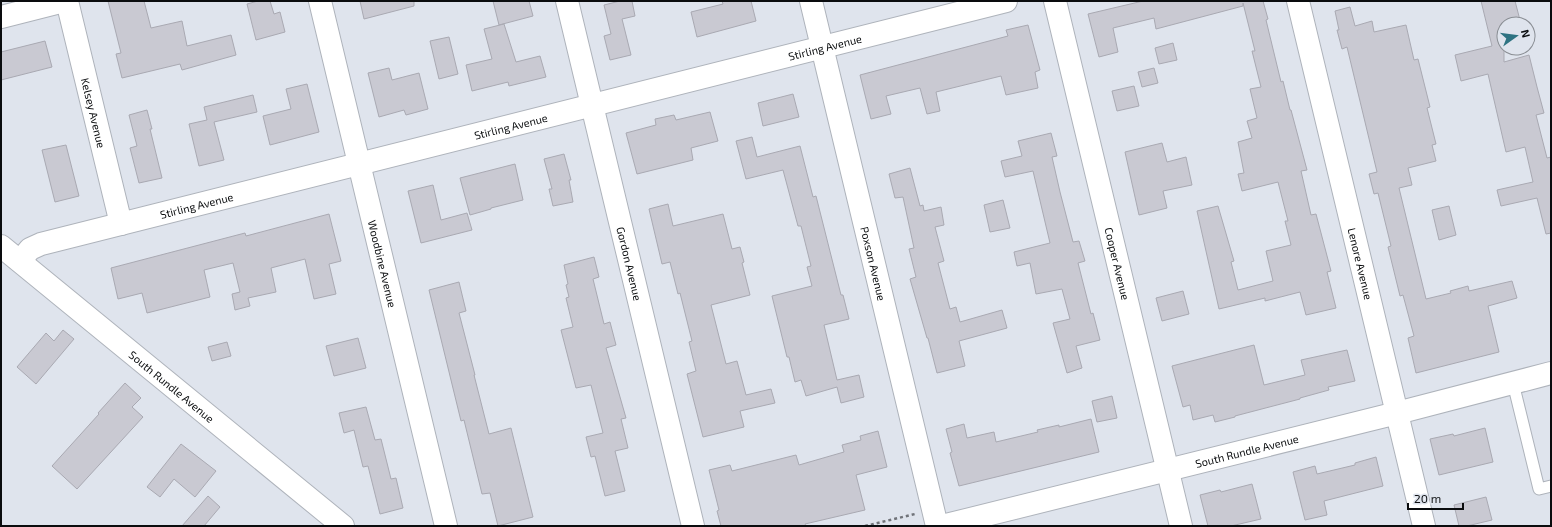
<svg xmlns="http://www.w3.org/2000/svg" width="1552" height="527" font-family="'Exo 2',sans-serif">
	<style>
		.building { fill: #c9c9d2; stroke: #a9a9b2 }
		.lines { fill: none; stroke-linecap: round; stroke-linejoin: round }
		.service-casing { stroke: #aeb3bb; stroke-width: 13 }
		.minor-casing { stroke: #aeb3bb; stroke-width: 24 }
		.path { stroke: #707379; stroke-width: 2.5; stroke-dasharray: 3 3; stroke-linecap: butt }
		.service { stroke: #fff; stroke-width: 11 }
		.minor { stroke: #fff; stroke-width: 22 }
		.labels { text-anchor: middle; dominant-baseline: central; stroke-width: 3; stroke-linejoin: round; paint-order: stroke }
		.street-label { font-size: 11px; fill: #0a0c0e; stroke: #dfe4ed }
	</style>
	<rect width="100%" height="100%" fill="#dfe4ed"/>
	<!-- building -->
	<g class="building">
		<path d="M 108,1 L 144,1 L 151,28 L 182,21 L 187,46 L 231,35 L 236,55 L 182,70 L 180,64 L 122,78 L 116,54 L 121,53 Z"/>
		<path d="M 258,1 L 270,1 L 274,14 L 280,12 L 285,32 L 256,40 L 247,4 Z"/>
		<path d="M 360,1 L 414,1 L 414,6 L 364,19 Z"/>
		<path d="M 493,1 L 529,1 L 533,16 L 499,25 Z"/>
		<path d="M 620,1 L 632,1 L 635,16 L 622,19 L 631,55 L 610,60 L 604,36 L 611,34 L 604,5 Z"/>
		<path d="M 722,1 L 751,1 L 756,21 L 697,37 L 691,12 L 723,4 Z"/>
		<path d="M 1143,1 L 1263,1 L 1268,19 L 1266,20 L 1281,82 L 1283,81 L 1290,110 L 1291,110 L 1307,170 L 1301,171 L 1311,215 L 1316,214 L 1331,271 L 1327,272 L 1336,308 L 1306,315 L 1300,292 L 1265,301 L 1265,298 L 1219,309 L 1197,211 L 1218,206 L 1234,261 L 1231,262 L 1238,290 L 1273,281 L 1266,251 L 1291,245 L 1285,221 L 1288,221 L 1278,182 L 1242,191 L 1238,174 L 1244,173 L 1238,142 L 1252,138 L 1247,121 L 1257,118 L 1250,89 L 1261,87 L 1252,51 L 1255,51 L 1243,3 L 1243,6 L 1156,29 L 1154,18 L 1113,28 L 1118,52 L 1099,57 L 1088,14 Z"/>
		<path d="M 1481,1 L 1515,1 L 1521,24 L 1504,24 L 1504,62 L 1529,55 L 1537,87 L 1544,113 L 1536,115 L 1547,158 L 1551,157 L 1551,233 L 1546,234 L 1537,198 L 1501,206 L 1497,190 L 1533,182 L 1525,147 L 1506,152 L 1488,74 L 1461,81 L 1455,55 L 1492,46 Z"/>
		<path d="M 1350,7 L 1355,26 L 1372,21 L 1374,32 L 1406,25 L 1414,60 L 1418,59 L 1430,107 L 1427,108 L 1436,144 L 1432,145 L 1436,161 L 1408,168 L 1412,185 L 1399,188 L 1426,299 L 1451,293 L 1450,291 L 1468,286 L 1469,291 L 1512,281 L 1517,298 L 1488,306 L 1499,352 L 1416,373 L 1408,338 L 1414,336 L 1403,295 L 1400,296 L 1388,247 L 1391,246 L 1378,193 L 1374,194 L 1369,174 L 1377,172 L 1347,47 L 1342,49 L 1337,30 L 1339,30 L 1335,11 Z"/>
		<path d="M 504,24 L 516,62 L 540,56 L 546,77 L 509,86 L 508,82 L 472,91 L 466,65 L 492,59 L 484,29 Z"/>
		<path d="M 1028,25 L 1040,70 L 1035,72 L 1038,88 L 1006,95 L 1001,76 L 936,92 L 940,111 L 927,114 L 920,88 L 886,96 L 891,114 L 871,119 L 860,75 L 1008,36 L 1006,30 Z"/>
		<path d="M 449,37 L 458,74 L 439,79 L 430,41 Z"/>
		<path d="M 45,41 L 52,67 L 1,80 L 1,52 Z"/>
		<path d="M 1173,43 L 1177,60 L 1159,64 L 1155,48 Z"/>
		<path d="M 389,68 L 392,80 L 419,73 L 428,109 L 406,115 L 404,110 L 379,117 L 368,73 Z"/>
		<path d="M 1154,68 L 1158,83 L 1142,87 L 1138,72 Z"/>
		<path d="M 307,84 L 319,132 L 270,145 L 263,116 L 291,109 L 286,89 Z"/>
		<path d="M 1134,86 L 1139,106 L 1117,111 L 1112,91 Z"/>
		<path d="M 793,94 L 799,117 L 763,126 L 758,103 Z"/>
		<path d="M 253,95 L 257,112 L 214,122 L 224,160 L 199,166 L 189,124 L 207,120 L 204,107 Z"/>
		<path d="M 147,110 L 152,129 L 150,129 L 162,178 L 139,183 L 130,148 L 137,146 L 129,115 Z"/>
		<path d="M 710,112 L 718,141 L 691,148 L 693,160 L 637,174 L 626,133 L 656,125 L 655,119 L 674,115 L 676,120 Z"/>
		<path d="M 1051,133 L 1057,156 L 1052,157 L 1060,192 L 1073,242 L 1079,241 L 1085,261 L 1078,263 L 1091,314 L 1093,313 L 1100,340 L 1076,346 L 1082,368 L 1067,373 L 1053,323 L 1070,319 L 1062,289 L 1036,294 L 1030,263 L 1017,266 L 1014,252 L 1050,243 L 1033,171 L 1005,177 L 1001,161 L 1022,156 L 1018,141 Z"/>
		<path d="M 752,137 L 757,157 L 800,146 L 813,197 L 816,196 L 841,295 L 843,295 L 849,319 L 824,325 L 837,380 L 859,375 L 864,397 L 841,403 L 837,387 L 806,396 L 801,380 L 795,382 L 789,357 L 787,357 L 772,296 L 812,286 L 807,267 L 811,266 L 801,226 L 798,226 L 783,170 L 746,179 L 736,141 Z"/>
		<path d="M 1162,143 L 1167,162 L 1186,157 L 1192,185 L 1163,191 L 1167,208 L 1139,215 L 1125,152 Z"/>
		<path d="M 66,145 L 79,196 L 55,202 L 42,150 Z"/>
		<path d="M 564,154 L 571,180 L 569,180 L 573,202 L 553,206 L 549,189 L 552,189 L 544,159 Z"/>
		<path d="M 515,164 L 523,200 L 491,208 L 491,209 L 470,215 L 460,178 Z"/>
		<path d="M 910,168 L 920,206 L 923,205 L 924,211 L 941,207 L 944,225 L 935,227 L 944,261 L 938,263 L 950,309 L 956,307 L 960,322 L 1002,310 L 1007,328 L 959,341 L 965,366 L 937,373 L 928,338 L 927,338 L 910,279 L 916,277 L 909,249 L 914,248 L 903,197 L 895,198 L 889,174 Z"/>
		<path d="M 433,185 L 441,220 L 467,213 L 472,230 L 421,243 L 408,191 Z"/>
		<path d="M 1003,200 L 1010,228 L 990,232 L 984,205 Z"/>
		<path d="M 668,204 L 673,226 L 723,214 L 732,249 L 740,247 L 744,262 L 742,263 L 750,295 L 711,305 L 726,364 L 737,361 L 746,395 L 771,389 L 775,403 L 740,411 L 744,427 L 703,437 L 687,374 L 696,371 L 689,342 L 692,341 L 680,293 L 678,294 L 670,262 L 662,264 L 649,209 Z"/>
		<path d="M 1449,206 L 1456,235 L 1439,240 L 1432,210 Z"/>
		<path d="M 329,214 L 341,261 L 329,264 L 336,294 L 314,299 L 305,259 L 271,268 L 276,292 L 248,298 L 250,306 L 235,310 L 232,294 L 240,292 L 233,263 L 204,270 L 210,297 L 147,313 L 142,293 L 118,299 L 111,268 L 245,233 L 246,236 Z"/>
		<path d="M 594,257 L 599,277 L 593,279 L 604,324 L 610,322 L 616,345 L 606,348 L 626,418 L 621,419 L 628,448 L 615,451 L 625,491 L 605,496 L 595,456 L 591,457 L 586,437 L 603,433 L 591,385 L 576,388 L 561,330 L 573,327 L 566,298 L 569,297 L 566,285 L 568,284 L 564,265 Z"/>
		<path d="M 459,282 L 466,311 L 459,313 L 475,375 L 474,375 L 489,434 L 511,428 L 533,517 L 498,526 L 490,493 L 482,494 L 464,420 L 461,421 L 429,290 Z"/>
		<path d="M 1183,291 L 1189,314 L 1162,321 L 1156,298 Z"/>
		<path d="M 63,330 L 74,339 L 36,384 L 17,367 L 46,333 L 54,341 Z"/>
		<path d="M 358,338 L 366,368 L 334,376 L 326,346 Z"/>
		<path d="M 227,342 L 231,356 L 212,361 L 208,347 Z"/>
		<path d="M 1254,345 L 1264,385 L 1305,375 L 1301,360 L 1347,350 L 1355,381 L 1328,387 L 1329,390 L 1300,398 L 1300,399 L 1235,416 L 1235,417 L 1215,422 L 1213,415 L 1193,420 L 1190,405 L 1183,407 L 1172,366 Z"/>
		<path d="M 125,383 L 141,398 L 132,407 L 143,417 L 77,489 L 52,466 L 99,414 L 98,413 Z"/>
		<path d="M 1112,396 L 1117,418 L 1097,422 L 1092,401 Z"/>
		<path d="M 366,407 L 375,440 L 381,439 L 391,479 L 396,478 L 403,508 L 380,514 L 368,466 L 363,467 L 354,430 L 344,433 L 339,413 Z"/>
		<path d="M 1091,419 L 1099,452 L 959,486 L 950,453 L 952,452 L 946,429 L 964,424 L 967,438 L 994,432 L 996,442 L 1038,432 L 1037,430 L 1059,425 L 1059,427 Z"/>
		<path d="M 1485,428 L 1493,462 L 1439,475 L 1430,439 L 1453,434 L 1454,436 Z"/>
		<path d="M 878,431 L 887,467 L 856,475 L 865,510 L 805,524 L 806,526 L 721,526 L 717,511 L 719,510 L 709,470 L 730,465 L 732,471 L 796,455 L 799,465 L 844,452 L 842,445 L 861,440 L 860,436 Z"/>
		<path d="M 181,444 L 216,471 L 195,497 L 174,479 L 160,497 L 147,487 Z"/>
		<path d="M 1376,457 L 1383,486 L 1324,501 L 1327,515 L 1305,520 L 1293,472 L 1315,466 L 1317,474 L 1355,465 L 1355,463 Z"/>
		<path d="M 1252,484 L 1261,519 L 1231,526 L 1208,526 L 1200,495 L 1220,490 L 1221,492 Z"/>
		<path d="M 208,496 L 220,507 L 204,526 L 182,526 Z"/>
		<path d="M 1486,497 L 1492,520 L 1467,526 L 1459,526 L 1454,505 Z"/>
	</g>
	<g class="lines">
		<defs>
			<path id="service" d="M 1513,383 L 1539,489 L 1551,486"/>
			<g id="minor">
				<path id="s1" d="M 67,1 L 121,224"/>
				<path id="s2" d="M 320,1 L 446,526"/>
				<path id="s3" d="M 567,1 L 693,526"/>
				<path id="s4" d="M 811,1 L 937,526"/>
				<path id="s5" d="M 1055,1 L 1181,526"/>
				<path id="s6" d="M 1298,1 L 1424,526"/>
				<path d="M 1,17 L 64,1"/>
				<path id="s7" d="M 1,246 L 343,526"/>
				<path id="s8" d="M 20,261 L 30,249 L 41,244 L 1006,1"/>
				<path id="s9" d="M 942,526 L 1397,413 L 1551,373"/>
			</g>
		</defs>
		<!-- service casing -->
		<use href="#service" class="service-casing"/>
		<!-- minor casing -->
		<use href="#minor" class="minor-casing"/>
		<!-- path -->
		<path class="path" d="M 865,526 L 915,514"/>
		<!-- service -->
		<use href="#service" class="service"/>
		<!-- minor -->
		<use href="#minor" class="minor"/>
	</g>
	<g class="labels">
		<!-- street labels -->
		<g class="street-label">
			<text stroke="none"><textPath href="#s8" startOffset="836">Stirling Avenue</textPath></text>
			<text stroke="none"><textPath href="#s1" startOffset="115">Kelsey Avenue</textPath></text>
			<text stroke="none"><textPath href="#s8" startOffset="512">Stirling Avenue</textPath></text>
			<text stroke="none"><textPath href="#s8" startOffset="188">Stirling Avenue</textPath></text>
			<text stroke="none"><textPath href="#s2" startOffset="270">Woodbine Avenue</textPath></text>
			<text stroke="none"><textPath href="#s3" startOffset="270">Gordon Avenue</textPath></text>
			<text stroke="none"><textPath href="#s4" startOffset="270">Poxson Avenue</textPath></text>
			<text stroke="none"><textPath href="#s5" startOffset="270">Cooper Avenue</textPath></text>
			<text stroke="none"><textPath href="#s6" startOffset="270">Lenore Avenue</textPath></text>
			<text stroke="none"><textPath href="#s7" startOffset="221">South Rundle Avenue</textPath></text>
			<text stroke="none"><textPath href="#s9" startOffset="314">South Rundle Avenue</textPath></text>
		</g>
	</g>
	<!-- border -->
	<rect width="1552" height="527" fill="none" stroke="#0a0c0e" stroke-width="4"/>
	<!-- north arrow -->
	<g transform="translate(1516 36) rotate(76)"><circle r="19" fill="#dfe4ed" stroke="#8a8e94"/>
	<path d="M0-3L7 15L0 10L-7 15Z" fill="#2e7382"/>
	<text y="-6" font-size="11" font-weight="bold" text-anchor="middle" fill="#0a0c0e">N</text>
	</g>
	<!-- scale -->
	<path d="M1408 503v6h55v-6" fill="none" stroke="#0a0c0e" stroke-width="2"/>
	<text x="1414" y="503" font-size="12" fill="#0a0c0e" stroke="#dfe4ed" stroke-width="3" paint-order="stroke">20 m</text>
</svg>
